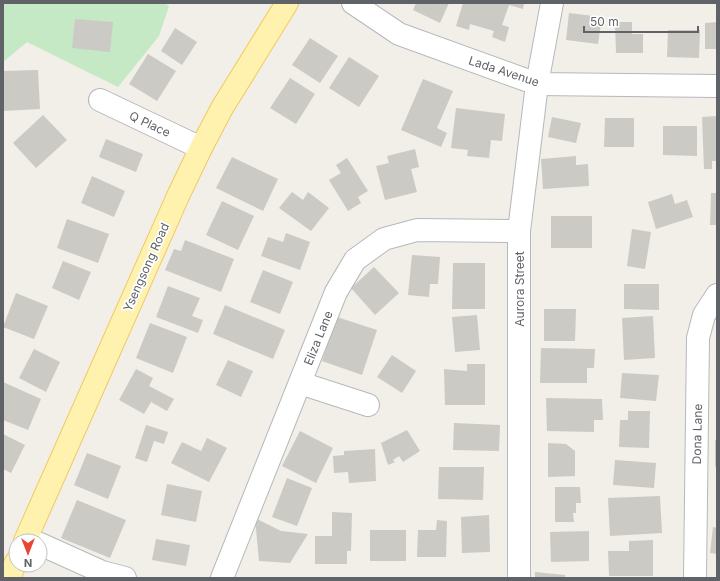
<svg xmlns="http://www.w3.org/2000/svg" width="720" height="581" font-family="Inter,sans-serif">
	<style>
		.green { fill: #c5e8c5 }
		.building { fill: #cccac5 }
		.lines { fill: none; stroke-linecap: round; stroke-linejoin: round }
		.minor-casing { stroke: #b5b8bc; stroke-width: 24 }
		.major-casing { stroke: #f2c960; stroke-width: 24 }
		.minor { stroke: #fff; stroke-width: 22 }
		.major { stroke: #fff2af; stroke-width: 22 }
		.labels { text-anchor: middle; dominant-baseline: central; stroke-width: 3.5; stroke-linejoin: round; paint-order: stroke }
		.street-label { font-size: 12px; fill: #5f6368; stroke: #fff }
	</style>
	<rect width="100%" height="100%" fill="#f1efe8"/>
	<!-- green -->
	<path class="green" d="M 3,3 L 164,3 L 169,6 L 159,36 L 118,87 L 27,42 L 3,62 Z"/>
	<!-- building -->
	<g class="building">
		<path d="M 416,3 L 449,3 L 440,23 L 413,10 Z"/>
		<path d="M 463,3 L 524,3 L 523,9 L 509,5 L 502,25 L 509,27 L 505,42 L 492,37 L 494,31 L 470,24 L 469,30 L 456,26 Z"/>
		<path d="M 569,13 L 602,17 L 598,44 L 566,40 Z"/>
		<path d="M 75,19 L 113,22 L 110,52 L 72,48 Z"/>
		<path d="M 615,22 L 632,22 L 632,34 L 643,34 L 643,53 L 616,53 Z"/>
		<path d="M 717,22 L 717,49 L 705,49 L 705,23 Z"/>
		<path d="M 175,28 L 197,42 L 182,65 L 161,51 Z"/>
		<path d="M 668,30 L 700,30 L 699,58 L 667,57 Z"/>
		<path d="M 310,38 L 338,56 L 320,83 L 292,65 Z"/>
		<path d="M 148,54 L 176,71 L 157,101 L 129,84 Z"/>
		<path d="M 349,57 L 379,76 L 359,107 L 329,88 Z"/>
		<path d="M 38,70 L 40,109 L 3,111 L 3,71 Z"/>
		<path d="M 290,78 L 315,94 L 296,124 L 270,108 Z"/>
		<path d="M 423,79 L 453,91 L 437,128 L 447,133 L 441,147 L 401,130 Z"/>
		<path d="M 456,108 L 505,114 L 502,141 L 491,140 L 489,158 L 467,156 L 468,150 L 451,148 Z"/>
		<path d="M 43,115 L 67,140 L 36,168 L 13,143 Z"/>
		<path d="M 717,116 L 717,161 L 712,161 L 712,169 L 704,169 L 702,117 Z"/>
		<path d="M 552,117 L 581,123 L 576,143 L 548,137 Z"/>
		<path d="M 605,118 L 634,118 L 634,147 L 604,147 Z"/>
		<path d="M 663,126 L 697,126 L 697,156 L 663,155 Z"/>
		<path d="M 106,139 L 143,154 L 136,172 L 99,157 Z"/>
		<path d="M 415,149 L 419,167 L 411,169 L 417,192 L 385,200 L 376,166 L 389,163 L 387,156 Z"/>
		<path d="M 576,156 L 576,165 L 588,164 L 589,186 L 543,189 L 541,159 Z"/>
		<path d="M 232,157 L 278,179 L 263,211 L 216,188 Z"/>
		<path d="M 347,158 L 368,191 L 358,197 L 361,203 L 348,211 L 329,180 L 341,173 L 336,165 Z"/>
		<path d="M 92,176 L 125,191 L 114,217 L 81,203 Z"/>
		<path d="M 292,192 L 303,200 L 308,192 L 329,208 L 311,231 L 279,208 Z"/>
		<path d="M 711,193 L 717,193 L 717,225 L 710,225 Z"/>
		<path d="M 672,194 L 675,204 L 687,200 L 693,217 L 656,229 L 648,202 Z"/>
		<path d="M 222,201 L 254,216 L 238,250 L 206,235 Z"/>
		<rect x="551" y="216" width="41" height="32"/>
		<path d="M 67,219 L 109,234 L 98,263 L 57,248 Z"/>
		<path d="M 632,229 L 651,232 L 645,269 L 627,266 Z"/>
		<path d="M 286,233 L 310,242 L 300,270 L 261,256 L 268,237 L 283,242 Z"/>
		<path d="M 185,240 L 234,259 L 221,292 L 165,270 L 174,249 L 181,251 Z"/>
		<path d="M 412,255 L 440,257 L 438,284 L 430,284 L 429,297 L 408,295 Z"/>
		<path d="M 63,261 L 91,272 L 79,300 L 52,288 Z"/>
		<path d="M 453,263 L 485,263 L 485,309 L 452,309 Z"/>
		<path d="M 374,267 L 399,293 L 375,315 L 351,288 Z"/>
		<path d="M 263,270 L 293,282 L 280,314 L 250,302 Z"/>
		<path d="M 624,284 L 659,284 L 659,310 L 624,309 Z"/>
		<path d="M 168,286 L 200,298 L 192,316 L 203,320 L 198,333 L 156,317 Z"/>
		<path d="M 16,293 L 48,306 L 34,339 L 3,327 Z"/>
		<path d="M 225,305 L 285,330 L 273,359 L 213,334 Z"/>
		<path d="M 544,309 L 576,309 L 575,341 L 544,341 Z"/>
		<path d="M 477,315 L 480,350 L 455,352 L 452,317 Z"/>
		<path d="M 653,316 L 655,358 L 624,360 L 622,318 Z"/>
		<path d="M 337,317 L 377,330 L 362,375 L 322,361 Z"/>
		<path d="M 150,323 L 187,337 L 173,373 L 136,358 Z"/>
		<path d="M 541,348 L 595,349 L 594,368 L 587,368 L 587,383 L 540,383 Z"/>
		<path d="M 34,349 L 60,362 L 46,392 L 19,378 Z"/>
		<path d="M 392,355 L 416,371 L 402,393 L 377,377 Z"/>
		<path d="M 228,360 L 253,371 L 241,397 L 216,385 Z"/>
		<path d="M 467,364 L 485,364 L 485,405 L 445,405 L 444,369 L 467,371 Z"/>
		<path d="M 136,369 L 153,378 L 149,386 L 174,399 L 167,411 L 151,402 L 144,414 L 119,400 Z"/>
		<path d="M 622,373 L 659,375 L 656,401 L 620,398 Z"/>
		<path d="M 3,382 L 41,399 L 28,430 L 3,420 Z"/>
		<path d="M 546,398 L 602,399 L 603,420 L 594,420 L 594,432 L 547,431 Z"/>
		<path d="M 628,411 L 650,411 L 649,448 L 619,447 L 620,420 L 628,420 Z"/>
		<path d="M 454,423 L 500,425 L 499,451 L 453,450 Z"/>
		<path d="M 146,425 L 168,432 L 164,444 L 154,441 L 147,462 L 135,458 Z"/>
		<path d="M 407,430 L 420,451 L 403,462 L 399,456 L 393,460 L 395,462 L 388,465 L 381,443 Z"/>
		<path d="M 300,431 L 333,448 L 316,483 L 282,466 Z"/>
		<path d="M 3,434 L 25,445 L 11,473 L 3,469 Z"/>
		<path d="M 207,438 L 227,448 L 209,482 L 171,463 L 182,442 L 201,451 Z"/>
		<path d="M 715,440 L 717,440 L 717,466 L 715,467 Z"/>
		<path d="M 548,443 L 566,444 L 575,451 L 575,476 L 548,477 Z"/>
		<path d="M 375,449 L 376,481 L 349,483 L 348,472 L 334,473 L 333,456 L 344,455 L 344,451 Z"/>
		<path d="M 87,453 L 121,466 L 108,499 L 74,485 Z"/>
		<path d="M 615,460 L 656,463 L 654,488 L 613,485 Z"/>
		<path d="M 439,467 L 484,467 L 483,500 L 438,499 Z"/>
		<path d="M 287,478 L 312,488 L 297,526 L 272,517 Z"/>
		<path d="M 167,484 L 202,491 L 196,522 L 161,515 Z"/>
		<path d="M 555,487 L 580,487 L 581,503 L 576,503 L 576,513 L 573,513 L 574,522 L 555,522 Z"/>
		<path d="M 660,496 L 662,533 L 610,536 L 608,498 Z"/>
		<path d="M 77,500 L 126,520 L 110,558 L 61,538 Z"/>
		<path d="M 332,512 L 352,513 L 351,551 L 347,551 L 347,564 L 315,564 L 315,536 L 332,536 Z"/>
		<path d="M 489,515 L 490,552 L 462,553 L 461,517 Z"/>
		<path d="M 255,518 L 281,531 L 308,534 L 290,563 L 259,561 Z"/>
		<path d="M 437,520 L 447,521 L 446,557 L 417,557 L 418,530 L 436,530 Z"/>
		<path d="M 713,527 L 717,528 L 717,554 L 710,553 Z"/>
		<rect x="370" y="530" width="36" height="31"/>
		<path d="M 589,531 L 589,561 L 551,562 L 550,532 Z"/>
		<path d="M 156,539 L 190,545 L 186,566 L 152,560 Z"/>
		<path d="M 653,540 L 653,576 L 609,576 L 608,551 L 629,551 L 629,541 Z"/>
		<path d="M 535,572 L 565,575 L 565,578 L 535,578 Z"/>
	</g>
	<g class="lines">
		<defs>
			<g id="minor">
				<path d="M 353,3 L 399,34 L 537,84 L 717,86"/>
				<path d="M 100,100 L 201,148"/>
				<path d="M 300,383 L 368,405"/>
				<path d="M 40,544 L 102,572 L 125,578"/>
				<path d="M 222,578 L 336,292 L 355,260 L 384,239 L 417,230 L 519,231"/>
				<path d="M 519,578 L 519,231 L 537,84 L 552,3"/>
				<path d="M 695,578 L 698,338 L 704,315 L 717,295"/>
			</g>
			<g id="major">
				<path d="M 25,541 L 178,196 L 201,148 L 222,108 L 287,3"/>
				<path d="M 9,578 L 16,562"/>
			</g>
		</defs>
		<!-- minor casing -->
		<use href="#minor" class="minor-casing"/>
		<!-- major casing -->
		<use href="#major" class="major-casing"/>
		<!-- minor -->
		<use href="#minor" class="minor"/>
		<!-- major -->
		<use href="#major" class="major"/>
	</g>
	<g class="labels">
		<!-- street labels -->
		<g class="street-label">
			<text transform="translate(504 71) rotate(18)">Lada Avenue</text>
			<text transform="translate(150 124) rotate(25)">Q Place</text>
			<text transform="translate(146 267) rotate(-66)">Ysengsong Road</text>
			<text transform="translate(519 289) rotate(-90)">Aurora Street</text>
			<text transform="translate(318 338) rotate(-68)">Eliza Lane</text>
			<text transform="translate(697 434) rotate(-89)">Dona Lane</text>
		</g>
	</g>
	<!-- border -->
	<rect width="720" height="581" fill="none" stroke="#5f6368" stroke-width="8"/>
	<!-- north arrow -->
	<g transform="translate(28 553) rotate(180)"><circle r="19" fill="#ffffff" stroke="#bfc1c3"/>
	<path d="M0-3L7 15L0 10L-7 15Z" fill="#ea4335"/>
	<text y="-6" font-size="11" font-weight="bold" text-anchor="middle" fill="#5f6368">N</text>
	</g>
	<!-- scale -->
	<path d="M584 26v6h114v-6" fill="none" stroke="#5f6368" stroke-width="2"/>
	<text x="590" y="26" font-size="12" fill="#5f6368" stroke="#ffffff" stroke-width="3" paint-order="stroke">50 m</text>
</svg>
